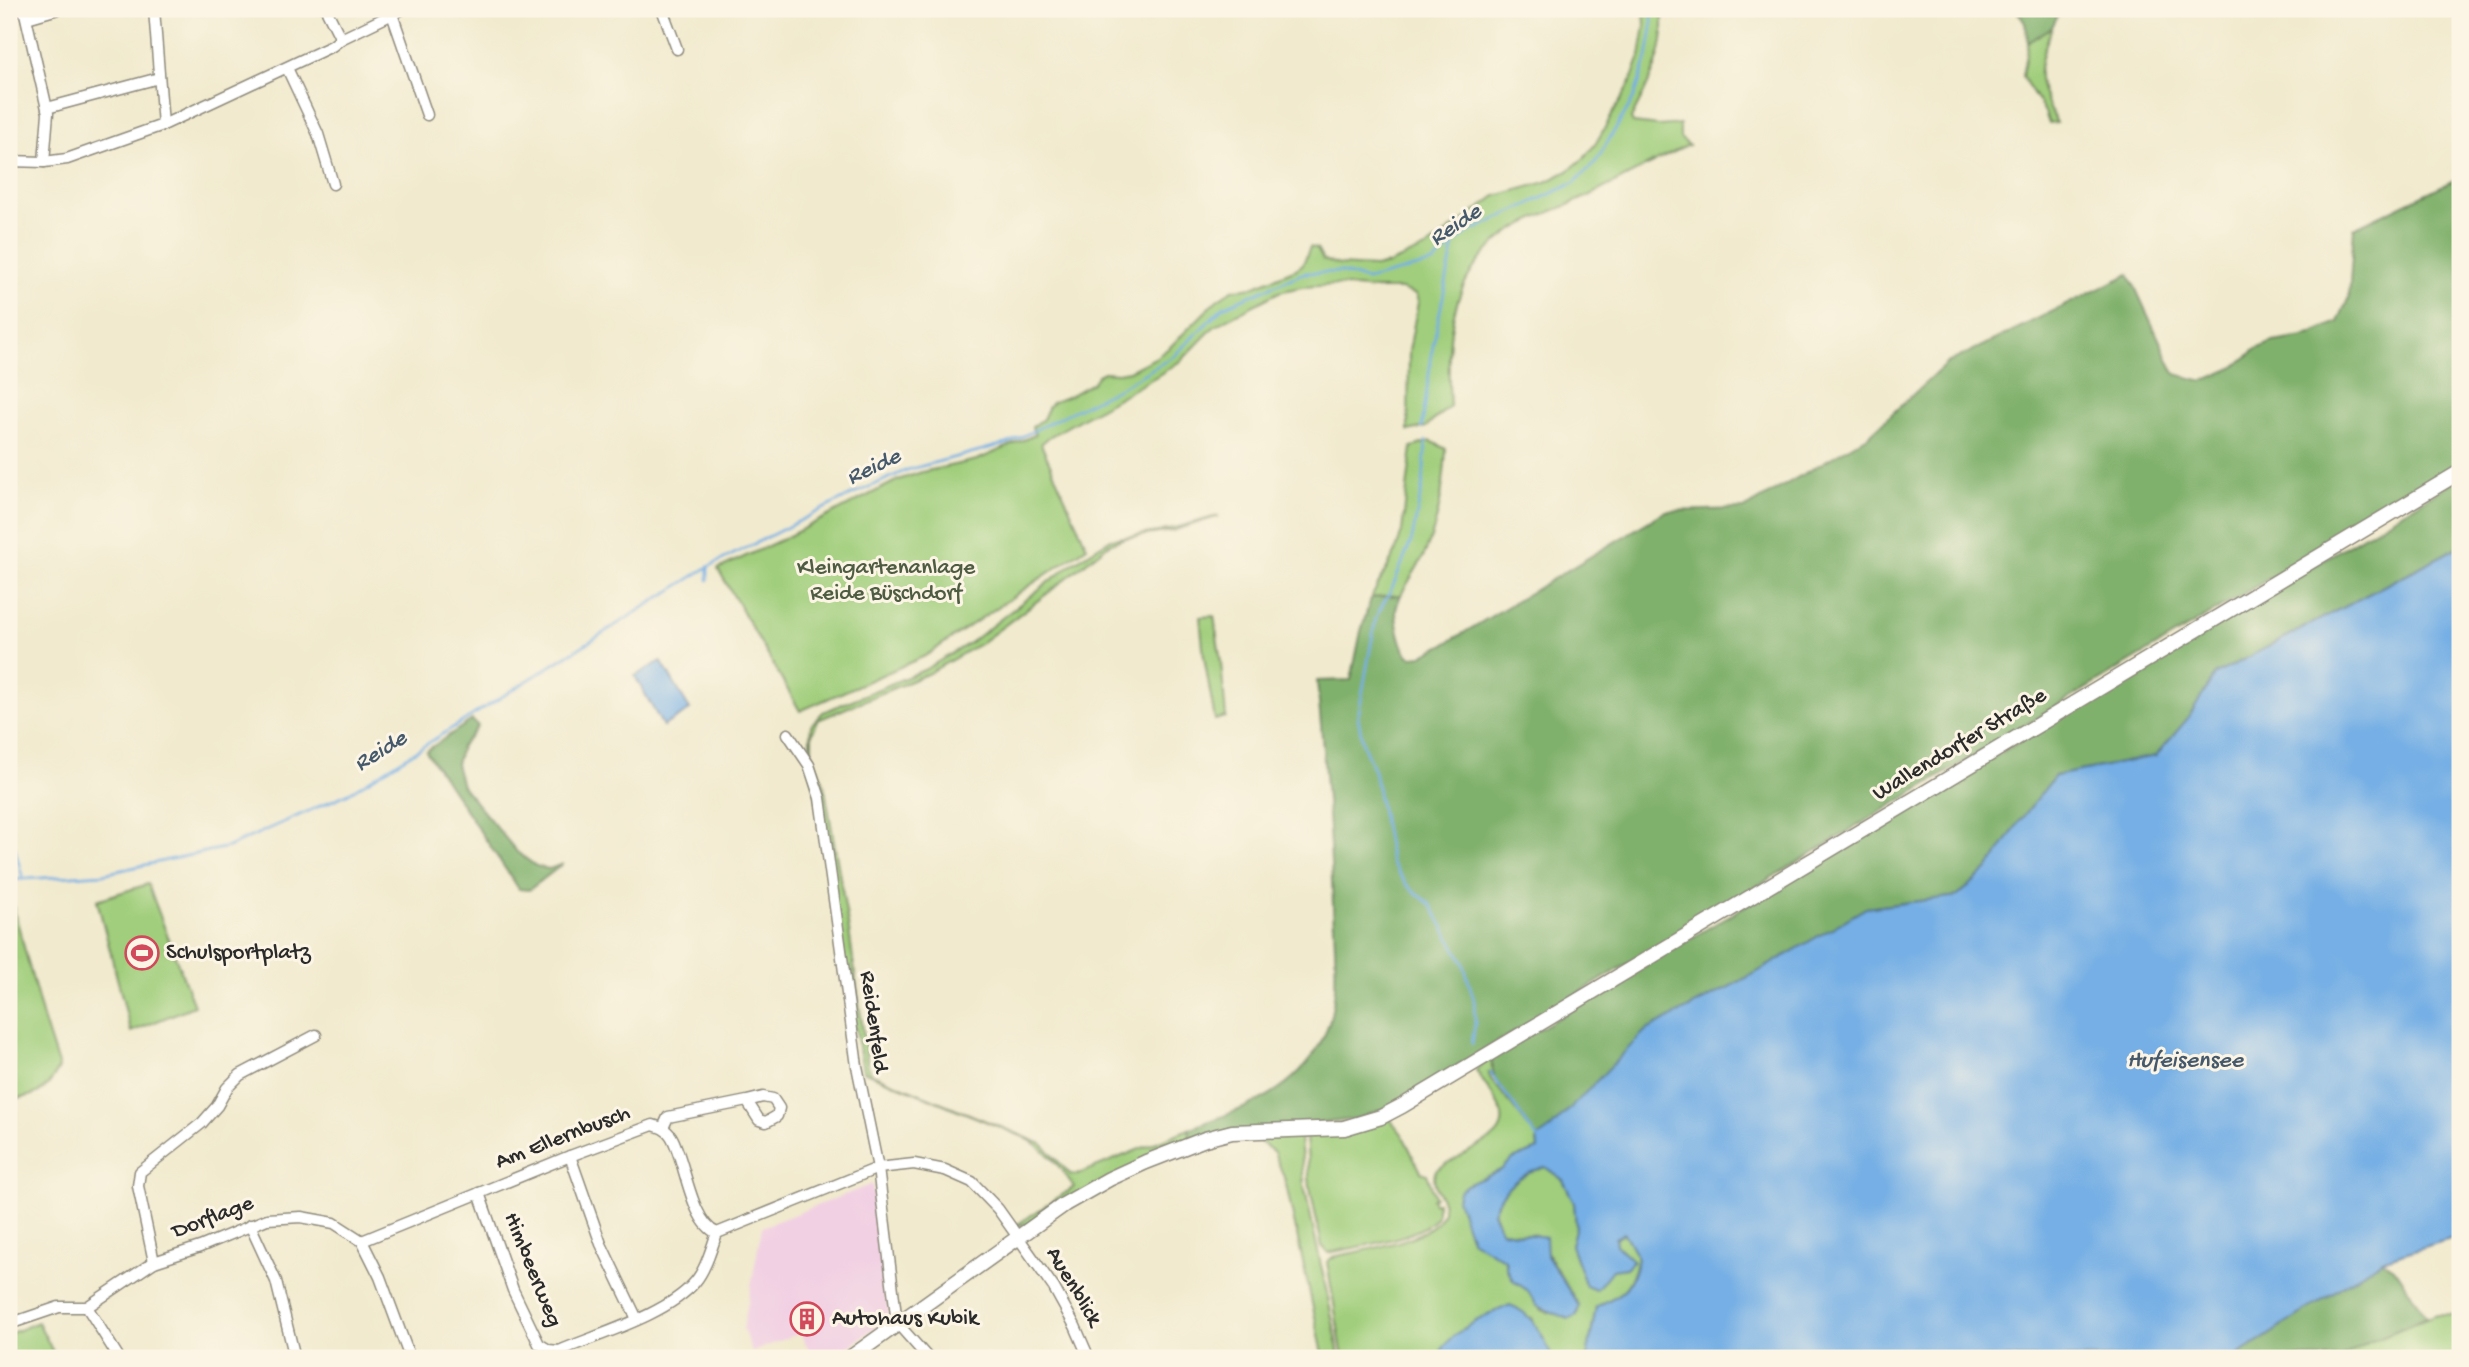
<svg xmlns="http://www.w3.org/2000/svg" width="2469" height="1367" font-family="'Gochi Hand',sans-serif">
	<style>
		.built { fill: #f1d0e3 }
		.green { fill: #a0ce7c; stroke: #667c54; stroke-width: 2 }
		.forest { fill: #80b16c; stroke: #566e4c; stroke-width: 2 }
		.water { fill: #74afe5; stroke: #506d88; stroke-width: 2 }
		.lines { fill: none; stroke-linecap: round; stroke-linejoin: round }
		.stream { stroke: #74afe5; stroke-width: 2.5 }
		.street-casing { stroke: #8e8a7c; stroke-width: 13 }
		.secondary-casing { stroke: #8e8a7c; stroke-width: 17 }
		.street { stroke: #fff; stroke-width: 10 }
		.secondary { stroke: #fff; stroke-width: 14 }
		.labels { text-anchor: middle; dominant-baseline: central; stroke-width: 6; stroke-linejoin: round; paint-order: stroke }
		.park-label { font-size: 23px; fill: #4e5c43; stroke: #fcf5e5 }
		.street-label { font-size: 23px; fill: #2b2b2b; stroke: #fcf5e5 }
		.poi-label { font-size: 23px; fill: #2b2b2b; stroke: #fcf5e5; text-anchor: start }
		.water-label { font-size: 24px; font-style: italic; fill: #45596c; stroke: #fcf5e5 }
	</style>
	<rect width="100%" height="100%" fill="#fcf5e5"/>
	<filter id="ink" filterUnits="userSpaceOnUse"><feTurbulence type="fractalNoise" baseFrequency=".0143" numOctaves="2"/><feDisplacementMap in="SourceGraphic" scale="14" xChannelSelector="R" yChannelSelector="G"/><feConvolveMatrix kernelMatrix="1 2 1 2 8 2 1 2 1" color-interpolation-filters="sRGB"/></filter>
	<filter id="wash" filterUnits="userSpaceOnUse"><feTurbulence type="fractalNoise" baseFrequency=".00686" numOctaves="4" result="noise"/><feDisplacementMap in="SourceGraphic" scale="28" xChannelSelector="R" yChannelSelector="G"/><feGaussianBlur stdDeviation="1.57" result="paint"/><feColorMatrix in="noise" values="0 0 0 0 0 0 0 0 0 0 0 0 0 0 0 0 0 1.4 0 .05"/><feComposite in="paint" operator="in"/></filter>
	<g filter="url(#wash)">
		<rect width="100%" height="100%" fill="#f1eace"/>
		<!-- built -->
		<path class="built" d="M 872,1184 L 889,1317 L 834,1358 L 814,1358 L 800,1333 L 752,1352 L 743,1329 L 762,1227 Z"/>
		<!-- green -->
		<g class="green">
			<path d="M 1644,9 L 1662,9 C 1668,52 1649,82 1631,119 L 1633,123 L 1660,126 L 1680,124 L 1680,138 L 1689,145 C 1654,161 1622,180 1588,196 C 1562,209 1534,216 1510,232 C 1448,275 1446,337 1450,406 L 1426,427 L 1408,431 L 1409,351 L 1418,302 L 1416,295 L 1401,289 L 1373,289 L 1335,285 L 1302,287 L 1279,292 L 1227,319 L 1214,327 L 1182,360 L 1157,376 L 1049,437 L 1041,444 L 1087,547 L 925,656 L 800,711 L 718,569 L 783,539 L 898,480 L 922,472 L 977,460 L 1035,435 L 1032,427 L 1043,419 L 1049,406 L 1053,402 L 1069,396 L 1092,383 L 1098,375 L 1104,372 L 1118,373 L 1129,371 L 1155,358 L 1170,347 L 1217,300 L 1232,290 L 1252,287 L 1296,269 L 1303,264 L 1310,247 L 1317,249 L 1323,260 L 1339,265 L 1375,267 L 1389,264 L 1426,248 L 1496,196 L 1546,182 L 1568,171 L 1584,158 L 1596,143 L 1630,84 L 1640,56 L 1645,26 Z"/>
			<path d="M 2052,27 C 2035,73 2035,79 2057,123 L 2049,124 L 2045,112 L 2022,76 L 2028,42 Z"/>
			<path d="M 1431,441 L 1446,449 C 1444,484 1439,525 1423,557 C 1416,570 1408,582 1401,595 L 1371,598 L 1395,553 L 1402,531 L 1412,447 Z"/>
			<path d="M 1219,516 L 1172,531 L 1124,538 L 1109,544 L 1048,593 L 981,643 L 927,674 L 818,720 L 812,734 L 812,754 L 824,784 L 849,930 L 868,1067 L 872,1074 L 1042,1144 L 1070,1174 L 1076,1175 L 1189,1129 L 1191,1139 L 1028,1224 L 1015,1226 L 1074,1187 C 1059,1165 1047,1150 1024,1137 L 863,1071 L 809,756 L 811,725 L 823,712 L 924,670 L 971,642 L 1073,563 L 1111,539 L 1159,532 Z"/>
			<path d="M 1214,616 L 1221,663 L 1226,717 L 1215,720 L 1204,657 L 1200,617 Z"/>
			<path d="M 148,884 L 194,1006 L 131,1032 L 97,900 Z"/>
			<path d="M 9,891 L 43,1018 L 59,1068 C 46,1093 36,1096 9,1100 Z"/>
			<path d="M 1491,1058 L 1492,1071 L 1488,1073 L 1491,1079 L 1537,1138 L 1538,1149 L 1513,1159 L 1501,1170 L 1467,1185 L 1501,1257 L 1505,1260 C 1508,1280 1516,1277 1527,1290 C 1533,1297 1535,1307 1544,1311 C 1554,1315 1567,1314 1577,1315 L 1579,1306 L 1536,1235 L 1501,1231 L 1493,1211 C 1504,1187 1520,1174 1545,1167 L 1563,1180 L 1574,1203 L 1576,1226 L 1571,1245 L 1586,1286 L 1596,1290 L 1612,1269 L 1626,1268 L 1632,1261 L 1616,1245 L 1615,1238 L 1624,1233 L 1638,1258 C 1629,1291 1625,1291 1596,1307 L 1587,1358 L 1552,1358 L 1532,1318 L 1495,1311 C 1475,1323 1446,1335 1438,1358 L 1343,1358 L 1327,1262 L 1333,1257 C 1358,1251 1438,1240 1443,1211 C 1445,1196 1429,1185 1436,1170 L 1494,1137 C 1517,1117 1487,1091 1476,1070 Z"/>
			<path d="M 1390,1119 L 1402,1134 L 1421,1172 L 1427,1174 L 1435,1197 L 1432,1198 L 1434,1203 L 1437,1202 L 1437,1216 C 1424,1238 1354,1247 1328,1253 L 1322,1246 L 1310,1188 L 1306,1137 L 1300,1137 L 1304,1185 L 1337,1341 L 1339,1358 L 1324,1358 L 1285,1180 L 1274,1152 L 1260,1142 L 1263,1134 Z"/>
			<path d="M 2437,1314 L 2460,1315 L 2460,1358 L 2340,1358 L 2369,1342 Z"/>
			<path d="M 38,1322 L 56,1358 L 9,1358 L 9,1334 Z"/>
		</g>
		<!-- forest -->
		<g class="forest">
			<path d="M 2016,9 L 2061,9 L 2052,27 L 2028,42 L 2025,23 Z"/>
			<path d="M 2460,177 L 2460,464 L 1391,1106 L 1356,1119 L 1191,1139 L 1189,1129 C 1240,1109 1291,1096 1320,1044 C 1343,1003 1334,949 1333,904 C 1330,829 1324,756 1317,681 L 1351,680 L 1361,631 L 1371,598 L 1401,595 C 1399,600 1396,606 1396,612 C 1396,621 1402,657 1413,657 C 1422,657 1436,648 1445,644 L 1666,511 L 1744,509 L 1868,436 L 1947,363 L 2129,274 L 2175,374 L 2203,381 L 2235,367 L 2256,349 L 2273,342 L 2304,337 L 2338,322 L 2349,297 L 2354,228 Z"/>
			<path d="M 2460,478 L 2460,546 L 2216,674 L 2189,717 L 2156,756 L 2055,776 L 2019,822 L 1988,869 L 1958,896 L 1866,908 L 1754,974 L 1646,1031 L 1551,1129 L 1537,1138 L 1494,1077 L 1491,1058 Z"/>
			<path d="M 472,720 L 478,726 L 461,747 L 456,764 L 462,786 L 517,852 L 536,866 L 549,869 L 563,864 L 529,890 L 519,889 L 426,751 Z"/>
			<path d="M 2382,1260 L 2394,1268 L 2427,1317 L 2369,1342 L 2340,1358 L 2234,1358 Z"/>
		</g>
		<!-- water -->
		<g class="water">
			<path d="M 2460,546 L 2460,1236 L 2382,1260 L 2234,1358 L 1587,1358 L 1596,1307 C 1625,1291 1630,1291 1638,1258 L 1624,1233 L 1615,1238 L 1616,1245 L 1633,1261 L 1626,1268 L 1612,1270 L 1596,1290 L 1586,1286 L 1571,1245 L 1576,1226 L 1574,1203 L 1563,1180 L 1545,1167 C 1520,1174 1503,1187 1493,1212 L 1501,1231 L 1546,1237 L 1547,1256 L 1579,1306 L 1577,1315 L 1568,1319 L 1537,1306 L 1528,1291 L 1513,1280 L 1507,1269 L 1505,1260 L 1471,1240 L 1457,1199 L 1459,1191 L 1467,1185 L 1501,1170 L 1513,1159 L 1538,1149 L 1537,1138 L 1551,1128 L 1645,1031 L 1754,974 L 1866,908 L 1958,896 L 1988,869 L 2019,822 L 2055,776 L 2156,756 L 2189,717 L 2216,674 Z"/>
			<path d="M 661,661 L 690,710 L 663,726 L 635,676 Z"/>
			<path d="M 1510,1305 C 1533,1313 1544,1337 1552,1358 L 1438,1358 C 1447,1332 1486,1315 1510,1305 Z"/>
		</g>
		<g class="lines">
			<!-- stream -->
			<g class="stream">
				<path d="M 1422,427 L 1433,345 L 1454,245"/>
				<path d="M 1426,441 L 1423,483 L 1412,539 L 1393,586 L 1376,617 L 1358,717 L 1363,744 L 1374,771 L 1391,862 L 1407,885 L 1431,905 L 1463,962 L 1474,1000 L 1475,1023 L 1472,1044"/>
				<path d="M 708,567 L 708,580"/>
				<path d="M 9,826 L 23,879"/>
				<path d="M 10,867 L 11,880"/>
				<path d="M 9,880 L 103,874 L 228,847 L 349,793 L 708,567 L 845,498 L 907,470 L 1009,443 L 1123,386 L 1174,356 L 1223,307 L 1304,273 L 1340,272 L 1367,280 L 1433,263 L 1467,233 L 1574,183 L 1595,163 L 1634,98 L 1647,58 L 1652,28 L 1652,9"/>
				<path d="M 1490,1072 L 1537,1138"/>
			</g>
		</g>
	</g>
	<g filter="url(#ink)">
		<g class="lines">
			<defs>
				<g id="street">
					<path d="M 24,9 L 48,113 L 44,162"/>
					<path d="M 154,9 L 163,125"/>
					<path d="M 326,9 L 341,39"/>
					<path d="M 662,9 L 677,49"/>
					<path d="M 392,14 L 427,115"/>
					<path d="M 27,18 L 58,9"/>
					<path d="M 287,68 L 318,134 L 333,184"/>
					<path d="M 47,108 L 159,78"/>
					<path d="M 9,161 L 44,162 L 67,159 L 163,125 L 332,46 L 341,39 L 403,9"/>
					<path d="M 788,734 L 809,765 L 820,798 L 857,1066 L 878,1168 L 897,1323 L 928,1358"/>
					<path d="M 663,1128 L 668,1117 L 747,1101 L 759,1120 L 766,1122 L 777,1116 L 779,1108 L 773,1099 L 763,1097 L 747,1101"/>
					<path d="M 570,1156 L 601,1244 L 637,1319"/>
					<path d="M 479,1193 L 513,1290 L 539,1344 L 549,1350 L 559,1351 C 599,1334 667,1315 695,1282 C 706,1269 711,1249 717,1233"/>
					<path d="M 250,1225 L 276,1281 L 295,1358"/>
					<path d="M 362,1241 L 570,1156 L 653,1125 C 660,1127 666,1129 671,1136 C 685,1158 690,1222 717,1233 L 878,1168 L 914,1164 L 945,1170 L 972,1182 L 998,1209 L 1054,1288 L 1075,1326 L 1089,1358"/>
					<path d="M 154,1262 L 138,1186 L 140,1172 L 202,1123 L 217,1106 L 227,1088 L 240,1075 L 316,1035"/>
					<path d="M 87,1307 L 119,1358"/>
					<path d="M 9,1324 L 59,1307 L 87,1307 L 154,1262 L 200,1247 L 267,1219 L 301,1217 L 334,1223 L 362,1241 L 380,1277 L 410,1358"/>
				</g>
				<path id="secondary" d="M 850,1358 L 1065,1204 L 1109,1179 L 1146,1162 L 1205,1139 L 1232,1132 L 1344,1128 L 1381,1117 L 1402,1106 L 2460,472"/>
			</defs>
			<!-- street casing -->
			<use href="#street" class="street-casing"/>
			<!-- secondary casing -->
			<use href="#secondary" class="secondary-casing"/>
			<!-- street -->
			<use href="#street" class="street"/>
			<!-- secondary -->
			<use href="#secondary" class="secondary"/>
		</g>
	</g>
	<!-- icons -->
	<defs>
		<symbol id="stadium-ring" viewBox="-11 -11 22 22"><circle r="9.5" fill="#fcf5e5" stroke="#d1495b" stroke-width="1.5"/><path d="M0-5a6.5 5 0 1 0 0 10a6.5 5 0 1 0 0-10ZM-3.5-1.8h7v3.6h-7Z" fill="#d1495b"/></symbol>
		<symbol id="building-ring" viewBox="-11 -11 22 22"><circle r="9.5" fill="#fcf5e5" stroke="#d1495b" stroke-width="1.5"/><path d="M-4-6H4V6H1V3H-1V6H-4ZM-2.5-4.3h1.7v1.8h-1.7ZM.8-4.3h1.7v1.8H.8ZM-2.5-1h1.7V.8h-1.7ZM.8-1h1.7V.8H.8Z" fill="#d1495b"/></symbol>
	</defs>
	<g fill-rule="evenodd">
		<use href="#stadium-ring" x="123" y="934" width="38" height="38"/>
		<use href="#building-ring" x="788" y="1300" width="38" height="38"/>
	</g>
	<g class="labels">
		<!-- park labels -->
		<g class="park-label">
			<text x="886" y="568">Kleingartenanlage<tspan x="886" dy="26">Reide Büschdorf</tspan></text>
		</g>
		<!-- street labels -->
		<g class="street-label">
			<text transform="translate(1960 745) rotate(-31)">Wallendorfer Straße</text>
			<text transform="translate(873 1022) rotate(82)">Reidenfeld</text>
			<text transform="translate(563 1138) rotate(-21)">Am Ellernbusch</text>
			<text transform="translate(213 1218) rotate(-21)">Dorflage</text>
			<text transform="translate(532 1270) rotate(68)">Himbeerweg</text>
			<text transform="translate(1073 1287) rotate(59)">Auenblick</text>
		</g>
		<!-- poi labels -->
		<g class="poi-label">
			<text x="166" y="953">Schulsportplatz</text>
			<text x="832" y="1319">Autohaus Kubik</text>
		</g>
		<!-- water labels -->
		<g class="water-label">
			<text transform="translate(1456 226) rotate(-34)">Reide</text>
			<text transform="translate(874 468) rotate(-25)">Reide</text>
			<text transform="translate(381 752) rotate(-32)">Reide</text>
			<text x="2185" y="1061">Hufeisensee</text>
		</g>
	</g>
	<!-- margin -->
	<rect width="2469" height="1367" fill="none" stroke="#fcf5e5" stroke-width="35"/>
</svg>
